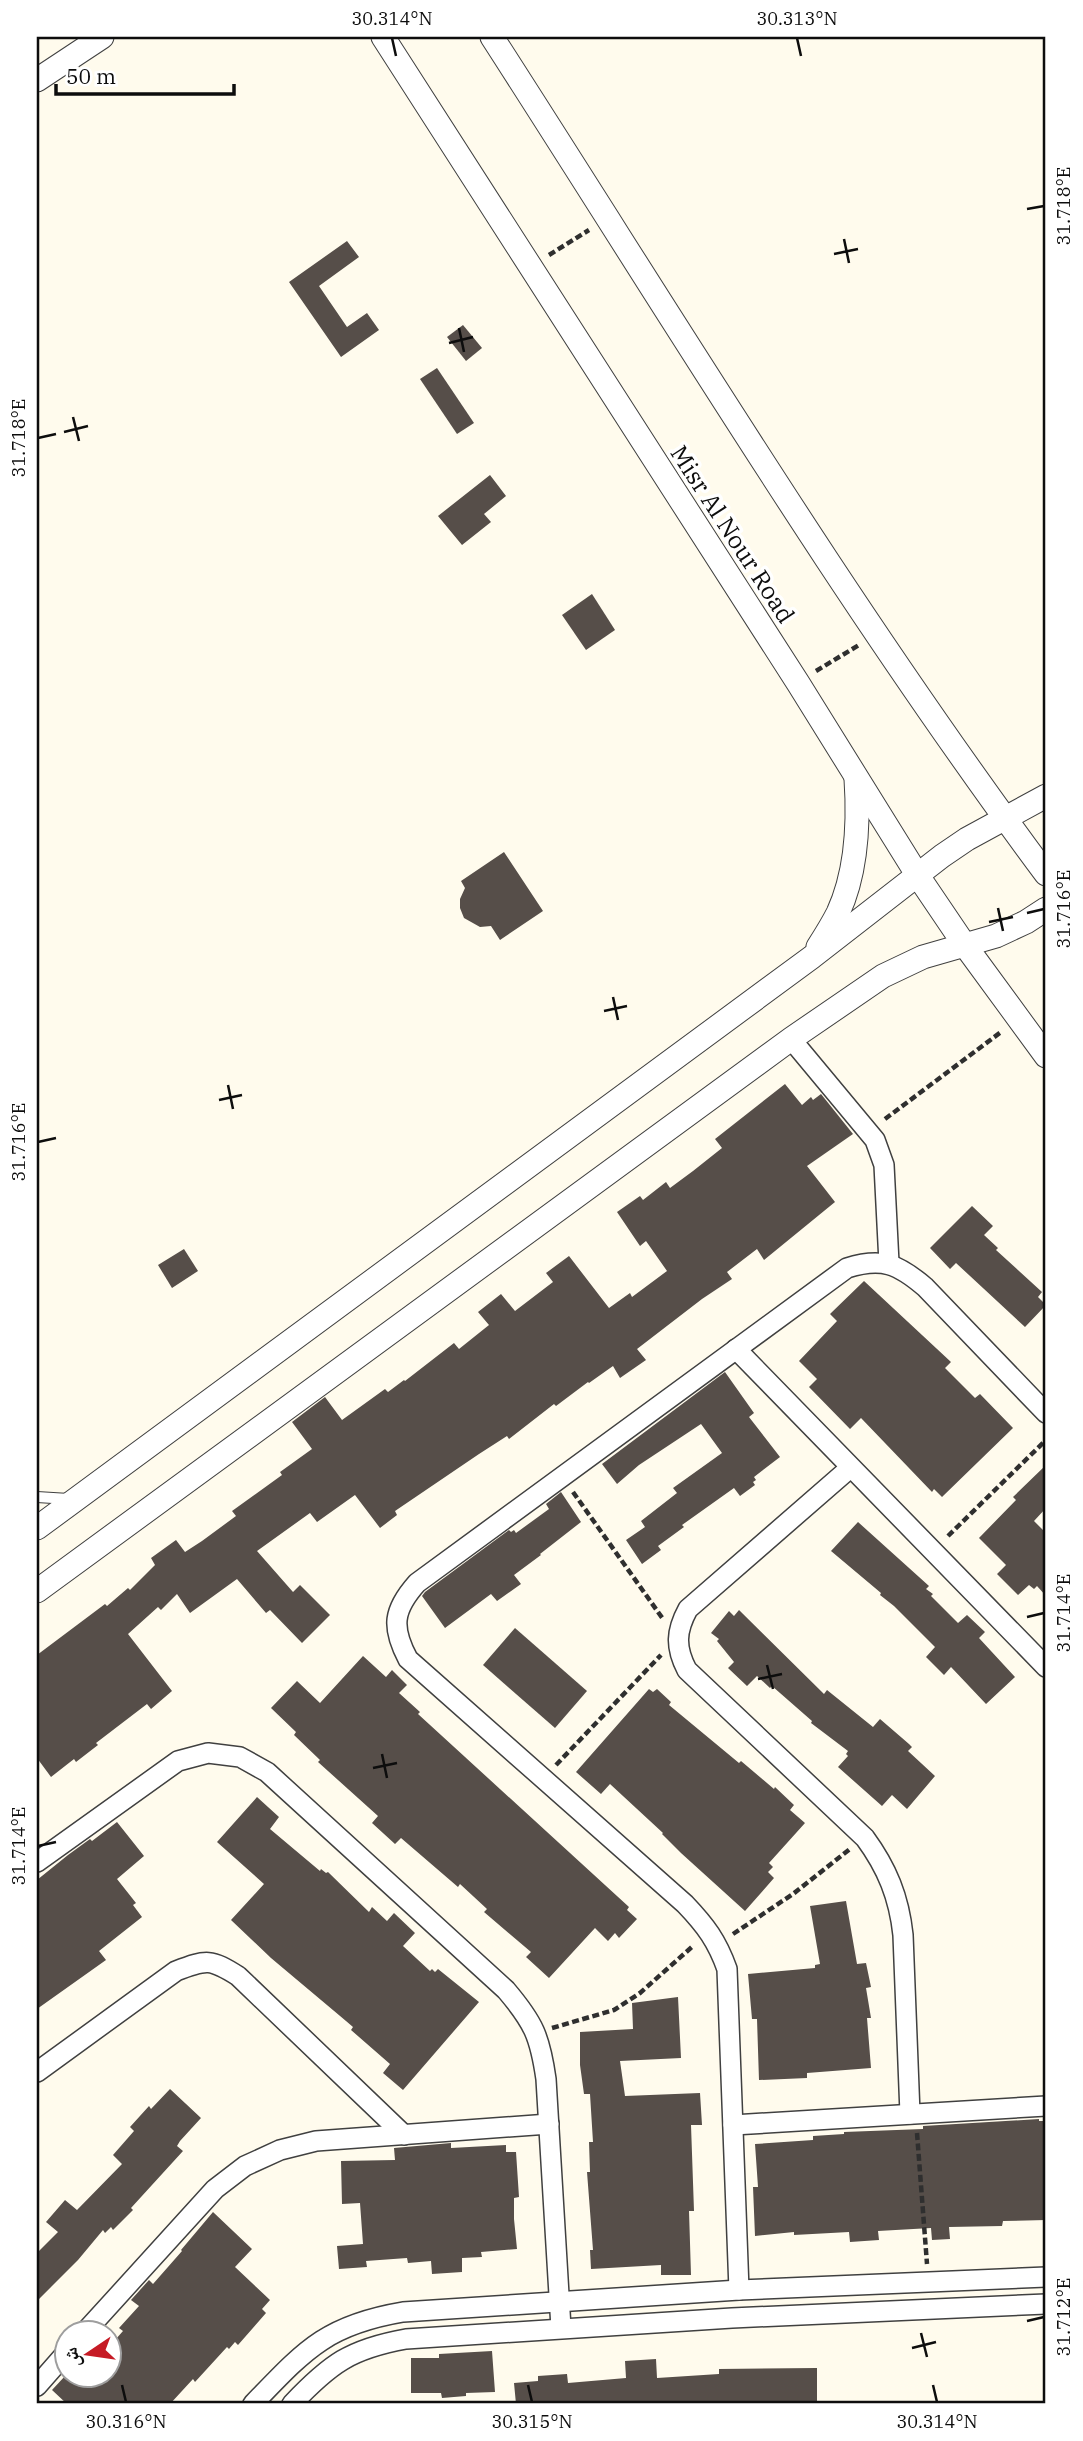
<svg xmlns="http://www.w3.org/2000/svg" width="1083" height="2441" font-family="'IBM Plex Serif','Noto Naskh Arabic',serif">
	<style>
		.building { fill: #564e49 }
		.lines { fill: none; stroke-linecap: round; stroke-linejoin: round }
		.service-casing { stroke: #404040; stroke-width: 12 }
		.minor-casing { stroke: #404040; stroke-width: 22 }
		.tertiary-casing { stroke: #404040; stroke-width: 25 }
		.path { stroke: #2f2f2f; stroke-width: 4.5; stroke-dasharray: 7 3.5; stroke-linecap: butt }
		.service { stroke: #fff; stroke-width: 10 }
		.minor { stroke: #fff; stroke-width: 19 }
		.tertiary { stroke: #fff; stroke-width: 23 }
		.ticks { fill: none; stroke: #0d0d0d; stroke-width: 2.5 }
		.labels { text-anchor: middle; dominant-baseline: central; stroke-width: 7; stroke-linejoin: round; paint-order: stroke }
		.street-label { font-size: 24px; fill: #0d0d0d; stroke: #fff }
		.neatline { fill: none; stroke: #0d0d0d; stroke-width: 2.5 }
		.ticks-label { font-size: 18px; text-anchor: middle; fill: #0d0d0d }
	</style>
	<rect width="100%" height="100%" fill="#fffbed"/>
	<!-- building -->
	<g class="building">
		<path d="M 347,241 L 359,257 L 319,286 L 347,327 L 367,313 L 379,330 L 341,357 L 289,282 Z"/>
		<path d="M 463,325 L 482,348 L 466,361 L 447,337 Z"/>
		<path d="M 437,368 L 474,423 L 457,434 L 420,379 Z"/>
		<path d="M 490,475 L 506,496 L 484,514 L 491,522 L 462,545 L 438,516 Z"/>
		<path d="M 592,594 L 615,630 L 586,650 L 562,615 Z"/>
		<path d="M 504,852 L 543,911 L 500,940 L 491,926 L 480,927 L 464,918 L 460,908 L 460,899 L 465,888 L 461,881 Z"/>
		<path d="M 785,1084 L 802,1105 L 811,1097 L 813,1100 L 821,1094 L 853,1134 L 807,1166 L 835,1202 L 764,1260 L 757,1249 L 727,1272 L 732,1279 L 702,1299 L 637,1349 L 646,1360 L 620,1378 L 613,1366 L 589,1383 L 588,1382 L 556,1406 L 554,1404 L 509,1439 L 507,1436 L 479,1454 L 395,1511 L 397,1515 L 380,1528 L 355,1495 L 317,1522 L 310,1513 L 257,1551 L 293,1592 L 300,1585 L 330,1615 L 302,1643 L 270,1610 L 266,1613 L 237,1579 L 190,1613 L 177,1594 L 161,1610 L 158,1607 L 128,1634 L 172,1691 L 151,1709 L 147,1704 L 96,1743 L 98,1745 L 76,1762 L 74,1759 L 51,1777 L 37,1758 L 37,1655 L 105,1604 L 107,1606 L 128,1588 L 130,1590 L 155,1565 L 151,1558 L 176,1540 L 185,1552 L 202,1541 L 236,1516 L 232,1511 L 282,1475 L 280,1472 L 312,1449 L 292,1422 L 325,1397 L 342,1420 L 385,1389 L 388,1392 L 404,1380 L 405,1381 L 454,1343 L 459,1349 L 489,1325 L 478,1312 L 501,1294 L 515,1311 L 553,1282 L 546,1273 L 569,1256 L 609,1308 L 630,1293 L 632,1297 L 667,1271 L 646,1241 L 640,1246 L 617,1212 L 640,1196 L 643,1200 L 666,1182 L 670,1188 L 693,1171 L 722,1148 L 715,1139 Z"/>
		<path d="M 972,1206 L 993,1226 L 984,1235 L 998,1248 L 996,1250 L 1042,1292 L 1038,1297 L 1046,1305 L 1025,1327 L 956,1263 L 950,1269 L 930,1248 Z"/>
		<path d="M 184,1249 L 198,1271 L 172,1288 L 158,1265 Z"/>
		<path d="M 864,1281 L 951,1362 L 945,1368 L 975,1398 L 980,1394 L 1013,1428 L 942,1497 L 934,1489 L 932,1492 L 861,1418 L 850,1429 L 809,1387 L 817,1379 L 799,1361 L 837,1321 L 830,1314 Z"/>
		<path d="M 725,1372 L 754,1413 L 749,1417 L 780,1457 L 754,1477 L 756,1480 L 753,1482 L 755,1485 L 740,1496 L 734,1488 L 682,1525 L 684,1527 L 658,1546 L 661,1550 L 642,1564 L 626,1540 L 645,1527 L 641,1521 L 677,1493 L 673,1488 L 722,1453 L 701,1424 L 639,1465 L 617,1484 L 602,1464 Z"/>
		<path d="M 1046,1465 L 1046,1508 L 1034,1521 L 1046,1533 L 1046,1596 L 1037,1586 L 1034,1589 L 1029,1585 L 1018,1595 L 997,1574 L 1006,1565 L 979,1538 L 1016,1500 L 1013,1497 Z"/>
		<path d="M 561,1492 L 581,1522 L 540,1554 L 541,1555 L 514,1575 L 521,1584 L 497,1601 L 491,1594 L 445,1628 L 422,1596 L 425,1592 L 509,1530 L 511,1532 L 514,1530 L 516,1533 L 549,1509 L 546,1504 Z"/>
		<path d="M 858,1522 L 929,1586 L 926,1589 L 933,1594 L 931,1596 L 958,1623 L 967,1615 L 985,1632 L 979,1638 L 1015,1677 L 986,1704 L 951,1667 L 944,1675 L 926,1657 L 935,1647 L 894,1606 L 880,1595 L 881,1593 L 831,1551 Z"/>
		<path d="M 739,1610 L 824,1694 L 827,1690 L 873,1727 L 880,1719 L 909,1744 L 912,1747 L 908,1751 L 935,1776 L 907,1809 L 892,1795 L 882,1806 L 838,1767 L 848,1756 L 846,1754 L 848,1751 L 811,1723 L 812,1721 L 772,1686 L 770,1688 L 757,1676 L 747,1686 L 728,1668 L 734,1662 L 717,1641 L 719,1639 L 711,1633 L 729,1611 L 734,1616 Z"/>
		<path d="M 515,1628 L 587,1691 L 555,1728 L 483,1665 Z"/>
		<path d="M 363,1656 L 386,1677 L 392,1670 L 407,1685 L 399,1693 L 420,1712 L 418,1714 L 629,1907 L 627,1910 L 637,1919 L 619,1938 L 615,1933 L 608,1941 L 595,1928 L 549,1978 L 526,1957 L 531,1952 L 484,1912 L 487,1909 L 460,1884 L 458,1887 L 401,1838 L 395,1844 L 372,1823 L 378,1816 L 318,1762 L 320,1760 L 294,1735 L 296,1732 L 271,1708 L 297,1681 L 320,1703 Z"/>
		<path d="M 649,1689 L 653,1692 L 657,1689 L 671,1702 L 669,1705 L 739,1763 L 741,1761 L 774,1789 L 775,1787 L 794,1805 L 790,1810 L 805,1823 L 769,1863 L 773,1867 L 768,1872 L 774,1878 L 745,1911 L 681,1853 L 662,1834 L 663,1833 L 610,1784 L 601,1794 L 576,1772 Z"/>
		<path d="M 257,1797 L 279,1817 L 270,1829 L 320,1871 L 321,1869 L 326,1873 L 328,1872 L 369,1912 L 372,1907 L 387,1921 L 394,1913 L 415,1933 L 403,1946 L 430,1971 L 432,1969 L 435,1972 L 438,1969 L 479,2002 L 403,2090 L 383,2073 L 390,2064 L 351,2030 L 353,2027 L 346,2021 L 271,1958 L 231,1920 L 264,1884 L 217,1842 Z"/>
		<path d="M 117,1822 L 144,1856 L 117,1879 L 136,1903 L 133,1905 L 142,1917 L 99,1951 L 106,1960 L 37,2009 L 37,1880 L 68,1855 L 90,1839 L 92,1841 Z"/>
		<path d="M 846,1901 L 857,1964 L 866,1963 L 871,1987 L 866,1988 L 871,2018 L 867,2018 L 871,2068 L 807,2073 L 807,2078 L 759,2080 L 757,2019 L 752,2019 L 748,1974 L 815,1968 L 815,1965 L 820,1964 L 810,1906 Z"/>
		<path d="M 678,1997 L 681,2058 L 620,2061 L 625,2096 L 700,2093 L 702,2125 L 691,2125 L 694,2211 L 689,2211 L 691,2275 L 661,2275 L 661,2265 L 591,2269 L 590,2250 L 593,2250 L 587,2172 L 590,2172 L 589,2142 L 593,2142 L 590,2094 L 584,2094 L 580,2065 L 580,2032 L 633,2029 L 632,2003 Z"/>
		<path d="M 170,2089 L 201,2118 L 180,2141 L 177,2146 L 183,2151 L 131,2208 L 133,2210 L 113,2230 L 111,2227 L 105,2233 L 103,2230 L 78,2260 L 37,2301 L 37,2253 L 58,2232 L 46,2222 L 65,2200 L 77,2210 L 122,2164 L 113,2155 L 134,2131 L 130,2127 L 149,2106 L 151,2109 Z"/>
		<path d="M 1039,2119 L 1039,2121 L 1046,2121 L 1046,2220 L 1003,2221 L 1002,2226 L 949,2227 L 950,2239 L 932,2240 L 931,2228 L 878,2231 L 879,2240 L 850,2242 L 849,2232 L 794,2235 L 794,2232 L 755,2236 L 753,2187 L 758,2187 L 755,2144 L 813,2140 L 813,2136 L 844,2134 L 844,2132 L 923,2129 L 923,2126 Z"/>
		<path d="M 451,2143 L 451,2148 L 506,2145 L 506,2152 L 516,2152 L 519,2197 L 514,2198 L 514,2219 L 517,2249 L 481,2252 L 482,2257 L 462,2258 L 462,2272 L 432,2274 L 431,2261 L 408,2263 L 407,2258 L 366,2261 L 367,2267 L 339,2269 L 337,2246 L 363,2244 L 360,2203 L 342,2204 L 341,2161 L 395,2160 L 394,2148 Z"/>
		<path d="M 213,2212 L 252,2249 L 235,2267 L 270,2300 L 262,2309 L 266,2313 L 238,2345 L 235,2342 L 229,2349 L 227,2347 L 195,2382 L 193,2379 L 170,2404 L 67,2404 L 52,2390 L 66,2375 L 108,2375 L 108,2348 L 123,2331 L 119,2328 L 139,2306 L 131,2300 L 149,2280 L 153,2284 L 182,2251 L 181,2250 Z"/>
		<path d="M 492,2351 L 495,2392 L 466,2393 L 466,2396 L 442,2398 L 441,2393 L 411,2393 L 411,2358 L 439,2358 L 439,2354 Z"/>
		<path d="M 656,2359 L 657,2378 L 719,2374 L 719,2369 L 817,2368 L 817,2404 L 516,2404 L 514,2383 L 538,2381 L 538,2376 L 567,2374 L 568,2383 L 626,2378 L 625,2361 Z"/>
	</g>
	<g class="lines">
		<defs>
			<path id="service" d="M 37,1497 L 69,1499"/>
			<g id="minor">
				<path d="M 791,1039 L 875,1140 L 884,1165 L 889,1263"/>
				<path d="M 736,1349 L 1046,1667"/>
				<path d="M 850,1468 L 688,1609 C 676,1631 675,1647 687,1670 L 865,1838 C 887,1868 899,1897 903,1935 L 910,2114"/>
				<path d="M 37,1862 L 178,1761 L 208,1753 L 240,1757 L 267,1772 L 506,1990 C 534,2023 540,2037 546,2079 L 561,2328"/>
				<path d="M 37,2072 L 176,1971 C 207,1959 211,1959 238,1976 L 404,2135"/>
				<path d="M 733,2125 L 1046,2106"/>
				<path d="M 739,2290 L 727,1969 C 717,1941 706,1926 685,1904 L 408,1659 C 391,1627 393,1610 417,1583 L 847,1268 C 882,1257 898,1264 925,1287 L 1046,1413"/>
				<path d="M 85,2332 L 215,2189 L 245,2166 L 280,2150 L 316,2141 L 549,2124"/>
				<path d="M 37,2386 L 66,2353"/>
				<path d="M 253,2404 C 305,2350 326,2325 403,2312 L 739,2290 L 1046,2277"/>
				<path d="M 292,2404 C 330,2364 350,2349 406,2339 L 732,2318 L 1046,2304"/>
			</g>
			<g id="tertiary">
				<path d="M 383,37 L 798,683 L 918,876 L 964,944 L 1046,1056"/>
				<path d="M 492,37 C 673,318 846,605 1046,874"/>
				<path d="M 37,80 L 102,37"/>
				<path d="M 818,947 C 825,936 832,925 838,913 C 857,872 859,823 856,779"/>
				<path d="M 37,1528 L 812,957 L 942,856 L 967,839 L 1046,796"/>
				<path d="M 37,1591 L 791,1039 L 883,976 L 923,957 L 996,936 L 1026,922 L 1046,909"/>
			</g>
		</defs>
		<!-- service casing -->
		<use href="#service" class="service-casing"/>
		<!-- minor casing -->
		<use href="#minor" class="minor-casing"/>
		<!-- tertiary casing -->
		<use href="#tertiary" class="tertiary-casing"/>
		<!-- path -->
		<g class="path">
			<path d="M 549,255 L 589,230"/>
			<path d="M 816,671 L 859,645"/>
			<path d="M 885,1119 L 1001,1032"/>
			<path d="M 573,1492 L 663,1619"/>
			<path d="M 948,1536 L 1046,1440"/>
			<path d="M 556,1765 L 661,1655"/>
			<path d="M 733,1934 L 793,1894 L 850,1849"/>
			<path d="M 552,2028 L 614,2010 L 640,1993 L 693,1946"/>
			<path d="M 917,2133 L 927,2264"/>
		</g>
		<!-- service -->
		<use href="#service" class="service"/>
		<!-- minor -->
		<use href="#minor" class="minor"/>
		<!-- tertiary -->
		<use href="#tertiary" class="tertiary"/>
	</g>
	<!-- ticks -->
	<path class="ticks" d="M 392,38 L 396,56M 797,38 L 801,56M 1027,209 L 1044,206M 844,239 L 849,263M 834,254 L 858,249M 459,328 L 464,352M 449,343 L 473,337M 73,417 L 79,441M 64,432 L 88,426M 38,438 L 56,434M 998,908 L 1003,931M 1027,913 L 1044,909M 989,922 L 1013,917M 613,997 L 618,1020M 604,1011 L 627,1006M 228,1085 L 233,1109M 219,1100 L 242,1095M 38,1142 L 56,1138M 1027,1617 L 1044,1613M 767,1665 L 773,1689M 758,1679 L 782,1674M 382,1754 L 387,1778M 373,1768 L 397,1763M 38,1846 L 56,1842M 1027,2321 L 1044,2317M 921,2333 L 927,2357M 912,2348 L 936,2342M 122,2385 L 126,2402M 528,2385 L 532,2402M 933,2385 L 937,2402"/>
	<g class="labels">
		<!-- street labels -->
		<g class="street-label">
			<text transform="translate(733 534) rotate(57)">Misr Al Nour Road</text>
		</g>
	</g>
	<!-- border -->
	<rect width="1083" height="2441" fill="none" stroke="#ffffff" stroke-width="77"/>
	<!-- north arrow -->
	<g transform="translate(88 2354) rotate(257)"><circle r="33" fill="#ffffff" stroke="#9e9e9e" stroke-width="2"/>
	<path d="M0-5L12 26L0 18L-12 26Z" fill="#c61b25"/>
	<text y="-10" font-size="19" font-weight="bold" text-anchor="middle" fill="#0d0d0d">ش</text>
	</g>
	<!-- scale -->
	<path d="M56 84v10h178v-10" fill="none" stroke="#0d0d0d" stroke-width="3.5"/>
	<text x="66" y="84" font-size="21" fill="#0d0d0d" stroke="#ffffff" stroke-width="5" paint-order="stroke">50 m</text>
	<rect x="38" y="38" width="1006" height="2364" class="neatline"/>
	<g class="ticks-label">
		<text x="392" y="25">30.314°N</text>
		<text x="797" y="25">30.313°N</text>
		<text transform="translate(1064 206) rotate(-90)" y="6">31.718°E</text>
		<text transform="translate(19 438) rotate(-90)" y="6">31.718°E</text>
		<text transform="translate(1064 909) rotate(-90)" y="6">31.716°E</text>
		<text transform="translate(19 1142) rotate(-90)" y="6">31.716°E</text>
		<text transform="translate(1064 1613) rotate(-90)" y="6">31.714°E</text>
		<text transform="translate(19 1846) rotate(-90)" y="6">31.714°E</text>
		<text transform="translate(1064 2317) rotate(-90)" y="6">31.712°E</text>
		<text x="126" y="2428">30.316°N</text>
		<text x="532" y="2428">30.315°N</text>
		<text x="937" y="2428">30.314°N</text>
	</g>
</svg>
